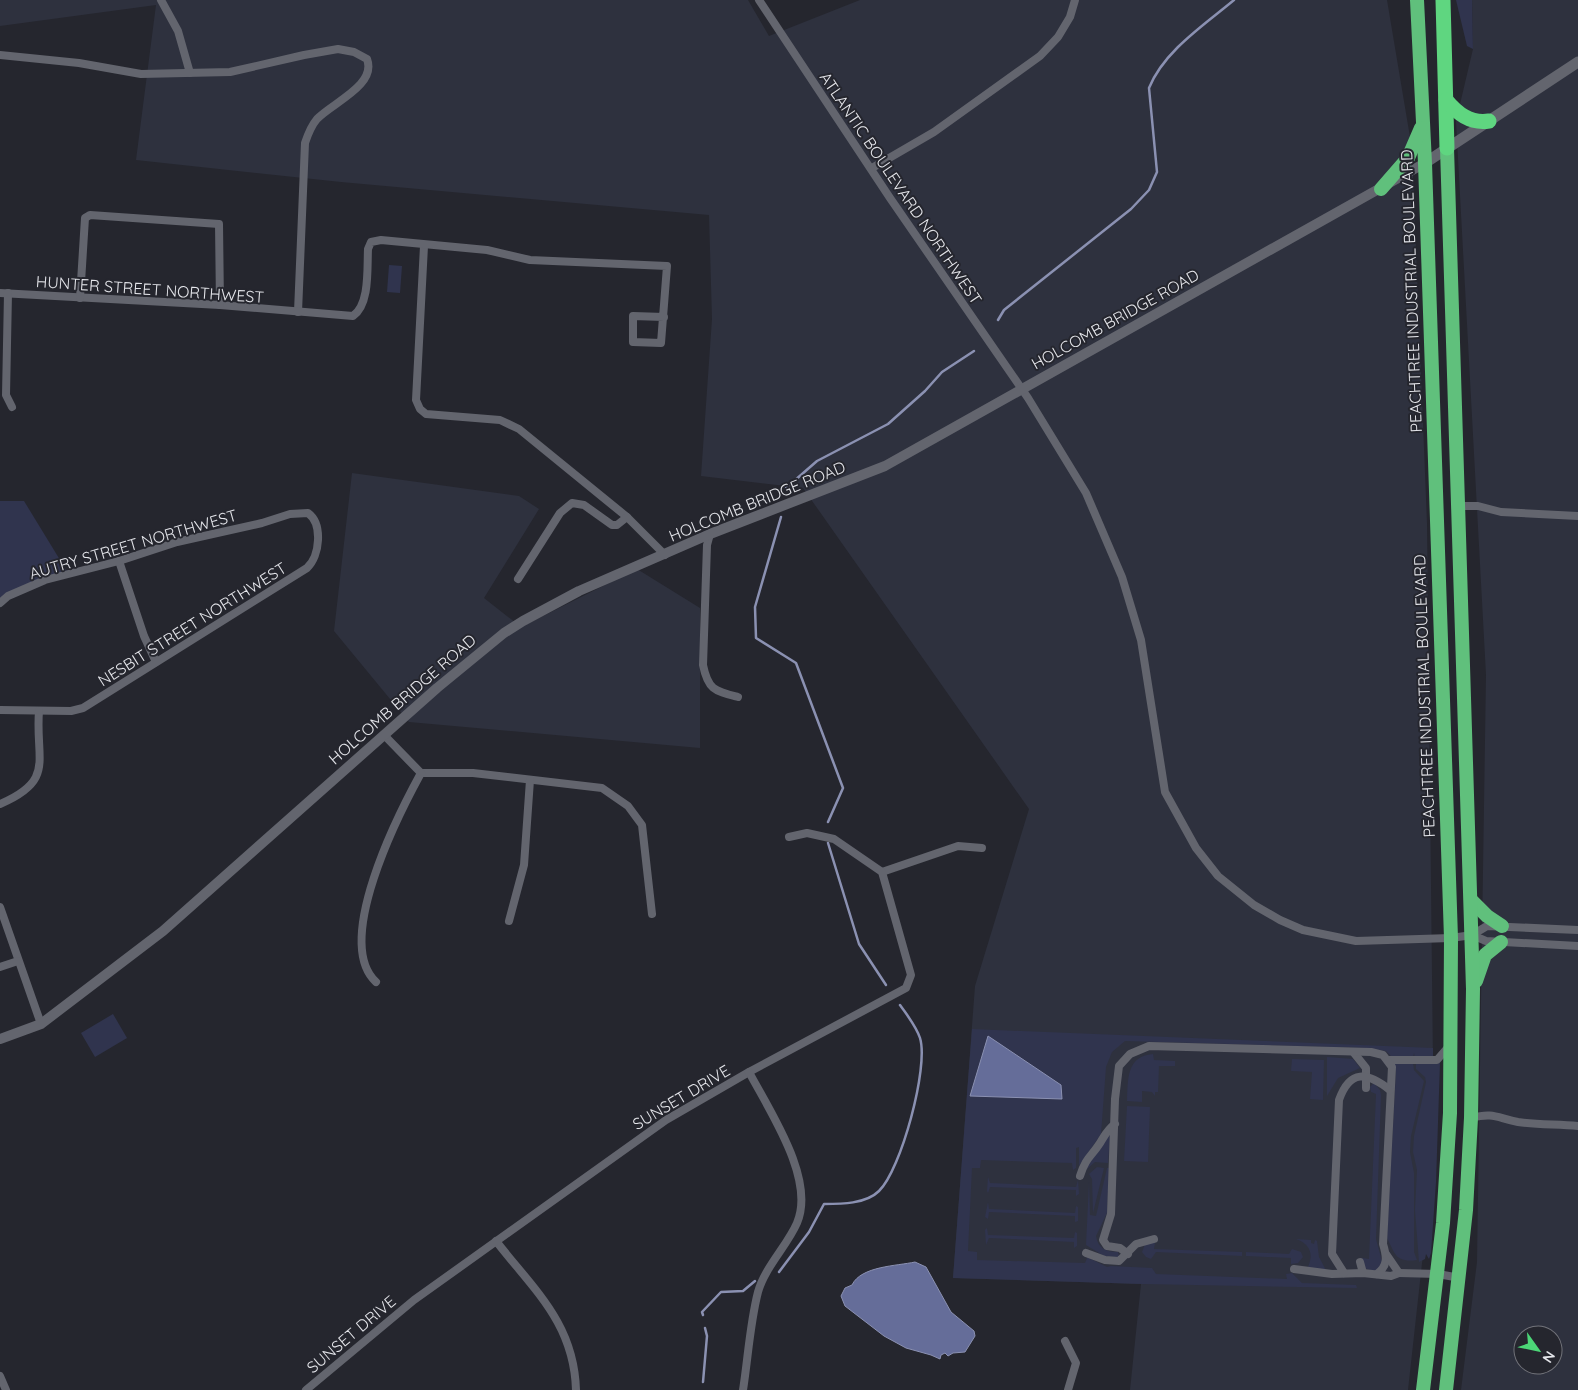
<svg xmlns="http://www.w3.org/2000/svg" width="1578" height="1390" font-family="Quicksand,sans-serif">
	<style>
		.built { fill: #2e313e; fill-rule: evenodd }
		.green { fill: #30344e }
		.water { fill: #656d99; stroke: #8b91b2 }
		.lines { fill: none; stroke-linecap: round; stroke-linejoin: round }
		.stream { stroke: #8b91b2; stroke-width: 2.5 }
		.minor { stroke: #63656e; stroke-width: 8 }
		.tertiary { stroke: #63656e; stroke-width: 10 }
		.secondary { stroke: #63656e; stroke-width: 11 }
		.trunk { stroke: #60c07c; stroke-width: 14 }
		.motorway { stroke: #5fd680; stroke-width: 15 }
		.labels { text-anchor: middle; dominant-baseline: central; stroke-width: 4; stroke-linejoin: round; paint-order: stroke }
		.street-label { font-size: 16px; fill: #e5e6eb; stroke: #25262e }
	</style>
	<rect width="100%" height="100%" fill="#25262e"/>
	<!-- built -->
	<g class="built">
		<path d="M 0,0 L 748,0 L 769,36 L 860,0 L 1387,0 L 1412,149 L 1427,523 L 1434,1155 L 1408,1390 L 1130,1390 L 1141,1284 L 953,1278 L 975,986 L 1029,809 L 803,488 L 701,476 L 712,319 L 709,215 L 341,182 L 136,160 L 156,5 L 0,26 Z"/>
		<path d="M 1472,0 L 1578,0 L 1578,1390 L 1461,1390 L 1477,1262 L 1486,675 L 1456,121 L 1473,49 ZM 1523,1335 L 1553,1335 L 1553,1365 L 1523,1365 Z"/>
		<path d="M 352,473 L 519,496 L 539,509 L 484,598 L 521,627 L 637,569 L 700,608 L 700,748 L 409,722 L 334,631 Z"/>
	</g>
	<!-- green -->
	<g class="green">
		<path d="M 1456,0 L 1472,0 L 1473,49 L 1467,46 Z"/>
		<path d="M 389,265 L 402,266 L 400,293 L 387,292 Z"/>
		<path d="M 0,501 L 24,501 L 68,573 L 0,603 Z"/>
		<path d="M 113,1014 L 127,1038 L 95,1057 L 81,1033 Z"/>
		<path d="M 972,1029 L 1433,1048 L 1433,1058 L 1415,1058 L 1414,1053 L 1413,1057 L 1391,1056 L 1386,1051 L 1366,1048 L 1125,1041 L 1112,1052 L 1106,1067 L 1101,1134 L 1079,1166 L 1079,1147 L 1076,1148 L 1076,1168 L 1073,1170 L 1072,1163 L 981,1160 L 980,1168 L 972,1168 L 968,1251 L 977,1252 L 977,1260 L 1085,1263 L 1087,1258 L 1089,1258 L 1107,1267 L 1111,1266 L 1152,1268 L 1156,1274 L 1287,1279 L 1286,1274 L 1292,1273 L 1302,1283 L 1356,1285 L 1357,1288 L 1142,1284 L 953,1278 Z"/>
		<path d="M 1153,1054 L 1154,1060 L 1175,1061 L 1175,1066 L 1159,1066 L 1158,1092 L 1155,1092 L 1155,1096 L 1152,1092 L 1142,1091 L 1142,1102 L 1127,1101 C 1128,1080 1126,1056 1153,1054 Z"/>
		<path d="M 1327,1057 L 1353,1059 L 1360,1068 L 1338,1078 L 1327,1096 Z"/>
		<path d="M 1292,1059 L 1324,1060 L 1323,1100 L 1310,1099 L 1312,1072 L 1291,1071 Z"/>
		<path d="M 1413,1063 L 1414,1070 L 1424,1081 L 1411,1136 L 1410,1152 L 1414,1173 L 1414,1252 L 1417,1260 C 1395,1263 1395,1253 1387,1238 L 1396,1071 L 1393,1064 Z"/>
		<path d="M 1440,1063 L 1436,1182 L 1431,1253 L 1429,1259 L 1426,1254 L 1425,1259 L 1419,1262 L 1415,1210 L 1417,1170 L 1413,1152 L 1414,1136 L 1426,1082 L 1425,1077 L 1416,1069 L 1416,1064 Z"/>
		<path d="M 1374,1083 L 1380,1090 L 1381,1095 L 1376,1239 L 1382,1261 L 1379,1270 L 1373,1271 L 1364,1268 L 1362,1258 L 1369,1259 L 1376,1094 L 1371,1092 L 1370,1087 Z"/>
		<path d="M 1127,1106 L 1150,1107 L 1148,1162 L 1124,1161 Z"/>
		<path d="M 1108,1135 L 1110,1136 L 1108,1163 L 1095,1162 L 1087,1169 L 1087,1164 Z"/>
		<path d="M 1097,1167 L 1104,1168 L 1093,1213 L 1092,1179 L 1089,1174 Z"/>
		<path d="M 1107,1168 L 1109,1168 L 1107,1213 L 1096,1236 C 1098,1248 1105,1252 1118,1252 L 1119,1256 L 1117,1257 L 1104,1256 L 1086,1245 L 1089,1182 L 1090,1215 L 1096,1216 Z"/>
		<path d="M 988,1177 L 990,1183 L 1076,1187 L 1078,1180 L 1079,1194 L 1076,1196 L 1076,1190 L 990,1187 L 988,1193 L 987,1191 Z"/>
		<path d="M 988,1202 L 989,1209 L 1075,1213 L 1076,1206 L 1078,1207 L 1078,1221 L 1075,1222 L 1075,1216 L 989,1212 L 988,1219 L 985,1217 Z"/>
		<path d="M 987,1228 L 988,1235 L 1074,1238 L 1075,1232 L 1077,1233 L 1077,1246 L 1074,1248 L 1074,1242 L 989,1238 L 986,1245 L 985,1230 Z"/>
		<path d="M 1296,1239 L 1311,1240 L 1311,1243 L 1314,1244 L 1315,1240 L 1317,1241 L 1319,1257 L 1327,1272 L 1308,1267 C 1314,1254 1310,1244 1296,1239 Z"/>
		<path d="M 1149,1243 L 1155,1243 L 1154,1249 L 1242,1252 L 1242,1256 L 1156,1252 L 1151,1259 L 1146,1257 L 1142,1252 L 1145,1244 Z"/>
		<path d="M 1292,1249 L 1301,1252 L 1303,1257 L 1298,1263 L 1291,1264 L 1291,1258 L 1246,1256 L 1246,1252 L 1289,1254 Z"/>
	</g>
	<!-- water -->
	<g class="water">
		<path d="M 988,1036 L 1061,1085 L 1062,1099 L 970,1096 Z"/>
		<path d="M 915,1262 L 926,1267 L 951,1312 L 974,1331 L 975,1336 L 965,1352 L 953,1353 L 948,1356 L 945,1353 L 941,1355 L 940,1359 L 931,1355 L 906,1348 L 884,1336 L 845,1306 L 841,1296 L 845,1288 L 852,1285 C 861,1266 897,1266 915,1262 Z"/>
	</g>
	<g class="lines">
		<!-- stream -->
		<g class="stream">
			<path d="M 998,320 L 1004,310 L 1131,209 L 1149,190 L 1157,172 L 1149,88 C 1164,51 1204,25 1234,0"/>
			<path d="M 786,488 L 817,461 L 888,424 L 925,391 L 942,372 L 974,351"/>
			<path d="M 781,517 L 755,607 L 756,638 L 796,663 L 843,788 L 828,822"/>
			<path d="M 828,843 L 859,944 L 886,985"/>
			<path d="M 779,1272 L 809,1232 L 824,1204 C 841,1204 866,1204 879,1191 C 901,1170 929,1067 920,1038 C 916,1026 907,1015 900,1005"/>
			<path d="M 703,1315 L 702,1312 L 721,1292 L 743,1291 L 755,1281"/>
			<path d="M 703,1382 L 707,1336 L 705,1328"/>
		</g>
		<!-- minor -->
		<g class="minor">
			<path d="M 161,0 L 178,31 L 190,73"/>
			<path d="M 759,0 L 890,198 L 1028,398 L 1086,493 L 1122,577 L 1141,640 L 1165,792 L 1196,848 L 1218,876 L 1254,905 L 1280,920 L 1303,930 L 1356,941 L 1451,938 L 1472,935 L 1487,926 L 1578,930"/>
			<path d="M 0,55 L 79,63 L 141,74 L 230,72 L 304,55 L 338,49 L 354,52 L 367,59 C 377,85 332,103 317,119 C 311,126 308,134 305,143 L 298,312"/>
			<path d="M 872,168 L 934,132 L 1040,56 L 1058,37 L 1070,17 L 1075,0"/>
			<path d="M 424,246 L 416,400 L 420,409 L 426,414 L 500,420 L 519,429 L 627,517 L 665,555"/>
			<path d="M 0,293 L 220,305 L 353,316 C 370,304 367,269 368,249 L 371,242 L 381,240 L 487,250 L 530,260 L 667,266 L 661,343 L 633,342 L 633,316 L 664,317"/>
			<path d="M 8,293 L 6,395 L 12,407"/>
			<path d="M 80,298 L 85,218 L 90,215 L 219,224 L 220,305"/>
			<path d="M 1459,506 L 1478,506 L 1501,512 L 1578,516"/>
			<path d="M 710,534 L 707,545 L 703,665 C 708,690 715,691 738,697"/>
			<path d="M 119,561 L 144,636 L 156,662"/>
			<path d="M 518,579 L 560,513 L 572,503 L 584,505 L 612,525 L 617,525 L 627,517"/>
			<path d="M 0,603 L 8,596 L 45,580 L 119,561 L 177,542 L 262,523 L 290,514 L 308,513 C 323,524 320,556 307,568 L 83,708 L 71,711 L 0,710"/>
			<path d="M 384,735 L 421,773 L 473,773 L 602,788 L 628,806 L 642,825 L 652,914"/>
			<path d="M 0,804 C 56,780 35,760 39,711"/>
			<path d="M 882,872 L 958,846 L 982,848"/>
			<path d="M 0,907 L 41,1024"/>
			<path d="M 509,921 L 524,865 L 530,780"/>
			<path d="M 1472,935 L 1486,941 L 1578,946"/>
			<path d="M 0,967 L 18,961"/>
			<path d="M 376,982 C 333,942 398,815 421,773"/>
			<path d="M 1354,1053 L 1366,1068 L 1366,1088"/>
			<path d="M 1388,1060 L 1437,1060 L 1450,1045"/>
			<path d="M 1471,1118 C 1494,1112 1497,1118 1518,1122 C 1538,1125 1558,1124 1578,1126"/>
			<path d="M 1080,1176 C 1086,1157 1091,1157 1100,1143 C 1105,1135 1107,1130 1115,1124"/>
			<path d="M 496,1241 C 534,1290 574,1323 576,1390"/>
			<path d="M 1086,1253 L 1105,1260 L 1119,1261 L 1136,1244 L 1154,1239"/>
			<path d="M 1128,1254 L 1120,1248 L 1107,1246 L 1103,1240 L 1111,1214 L 1115,1099 L 1119,1066 L 1130,1054 L 1149,1046 L 1371,1052 L 1383,1055 L 1392,1067 L 1383,1244 C 1387,1257 1388,1266 1377,1274"/>
			<path d="M 1360,1262 L 1363,1273"/>
			<path d="M 1294,1269 L 1332,1274 L 1363,1273 L 1391,1276 L 1399,1273 L 1386,1254"/>
			<path d="M 1344,1273 L 1332,1254 L 1339,1100 C 1350,1069 1367,1072 1390,1090"/>
			<path d="M 1399,1273 L 1438,1274 L 1460,1278"/>
			<path d="M 1065,1341 L 1076,1363 L 1068,1390"/>
			<path d="M 0,1376 L 6,1390"/>
			<path d="M 306,1390 L 414,1300 L 666,1120 L 749,1072 L 906,988 L 911,975 L 882,872 L 834,839 L 807,833 L 789,837"/>
			<path d="M 743,1390 C 748,1358 750,1323 758,1292 C 765,1267 787,1246 797,1223 C 816,1179 769,1110 749,1072"/>
		</g>
		<!-- tertiary -->
		<path class="tertiary" d="M 0,1039 L 41,1024 L 163,931 L 437,688 L 504,633 L 523,621 L 579,591 L 710,534 L 885,466 L 1425,163"/>
		<!-- secondary -->
		<path class="secondary" d="M 1425,163 L 1578,62"/>
		<!-- trunk -->
		<g class="trunk">
			<path d="M 1417,0 L 1425,163 L 1451,938 L 1450,1113 L 1443,1223 L 1423,1390"/>
			<path d="M 1381,189 L 1408,158 L 1421,128"/>
			<path d="M 1472,901 L 1487,916 L 1502,926"/>
			<path d="M 1476,981 L 1485,955 L 1501,942"/>
			<path d="M 1446,1390 L 1466,1210 L 1471,1118 L 1473,989 L 1447,148"/>
		</g>
		<!-- motorway -->
		<g class="motorway">
			<path d="M 1443,0 L 1447,148"/>
			<path d="M 1446,100 C 1457,113 1470,124 1489,121"/>
		</g>
	</g>
	<g class="labels">
		<!-- street labels -->
		<g class="street-label">
			<text transform="translate(901 188) rotate(56)">ATLANTIC BOULEVARD NORTHWEST</text>
			<text transform="translate(150 289) rotate(4)">HUNTER STREET NORTHWEST</text>
			<text transform="translate(1411 291) rotate(-92)">PEACHTREE INDUSTRIAL BOULEVARD</text>
			<text transform="translate(1115 319) rotate(-29)">HOLCOMB BRIDGE ROAD</text>
			<text transform="translate(757 501) rotate(-22)">HOLCOMB BRIDGE ROAD</text>
			<text transform="translate(133 544) rotate(-16)">AUTRY STREET NORTHWEST</text>
			<text transform="translate(192 624) rotate(-32)">NESBIT STREET NORTHWEST</text>
			<text transform="translate(1424 696) rotate(-92)">PEACHTREE INDUSTRIAL BOULEVARD</text>
			<text transform="translate(402 699) rotate(-41)">HOLCOMB BRIDGE ROAD</text>
			<text transform="translate(681 1097) rotate(-31)">SUNSET DRIVE</text>
			<text transform="translate(351 1334) rotate(-40)">SUNSET DRIVE</text>
		</g>
	</g>
	<!-- north arrow -->
	<g transform="translate(1538 1350) rotate(123)"><circle r="24" fill="#25262e" stroke="#72737a"/>
	<path d="M0-4L9 19L0 12L-9 19Z" fill="#4cd677"/>
	<text y="-8" font-size="14" font-weight="bold" text-anchor="middle" fill="#e5e6eb">N</text>
	</g>
</svg>
